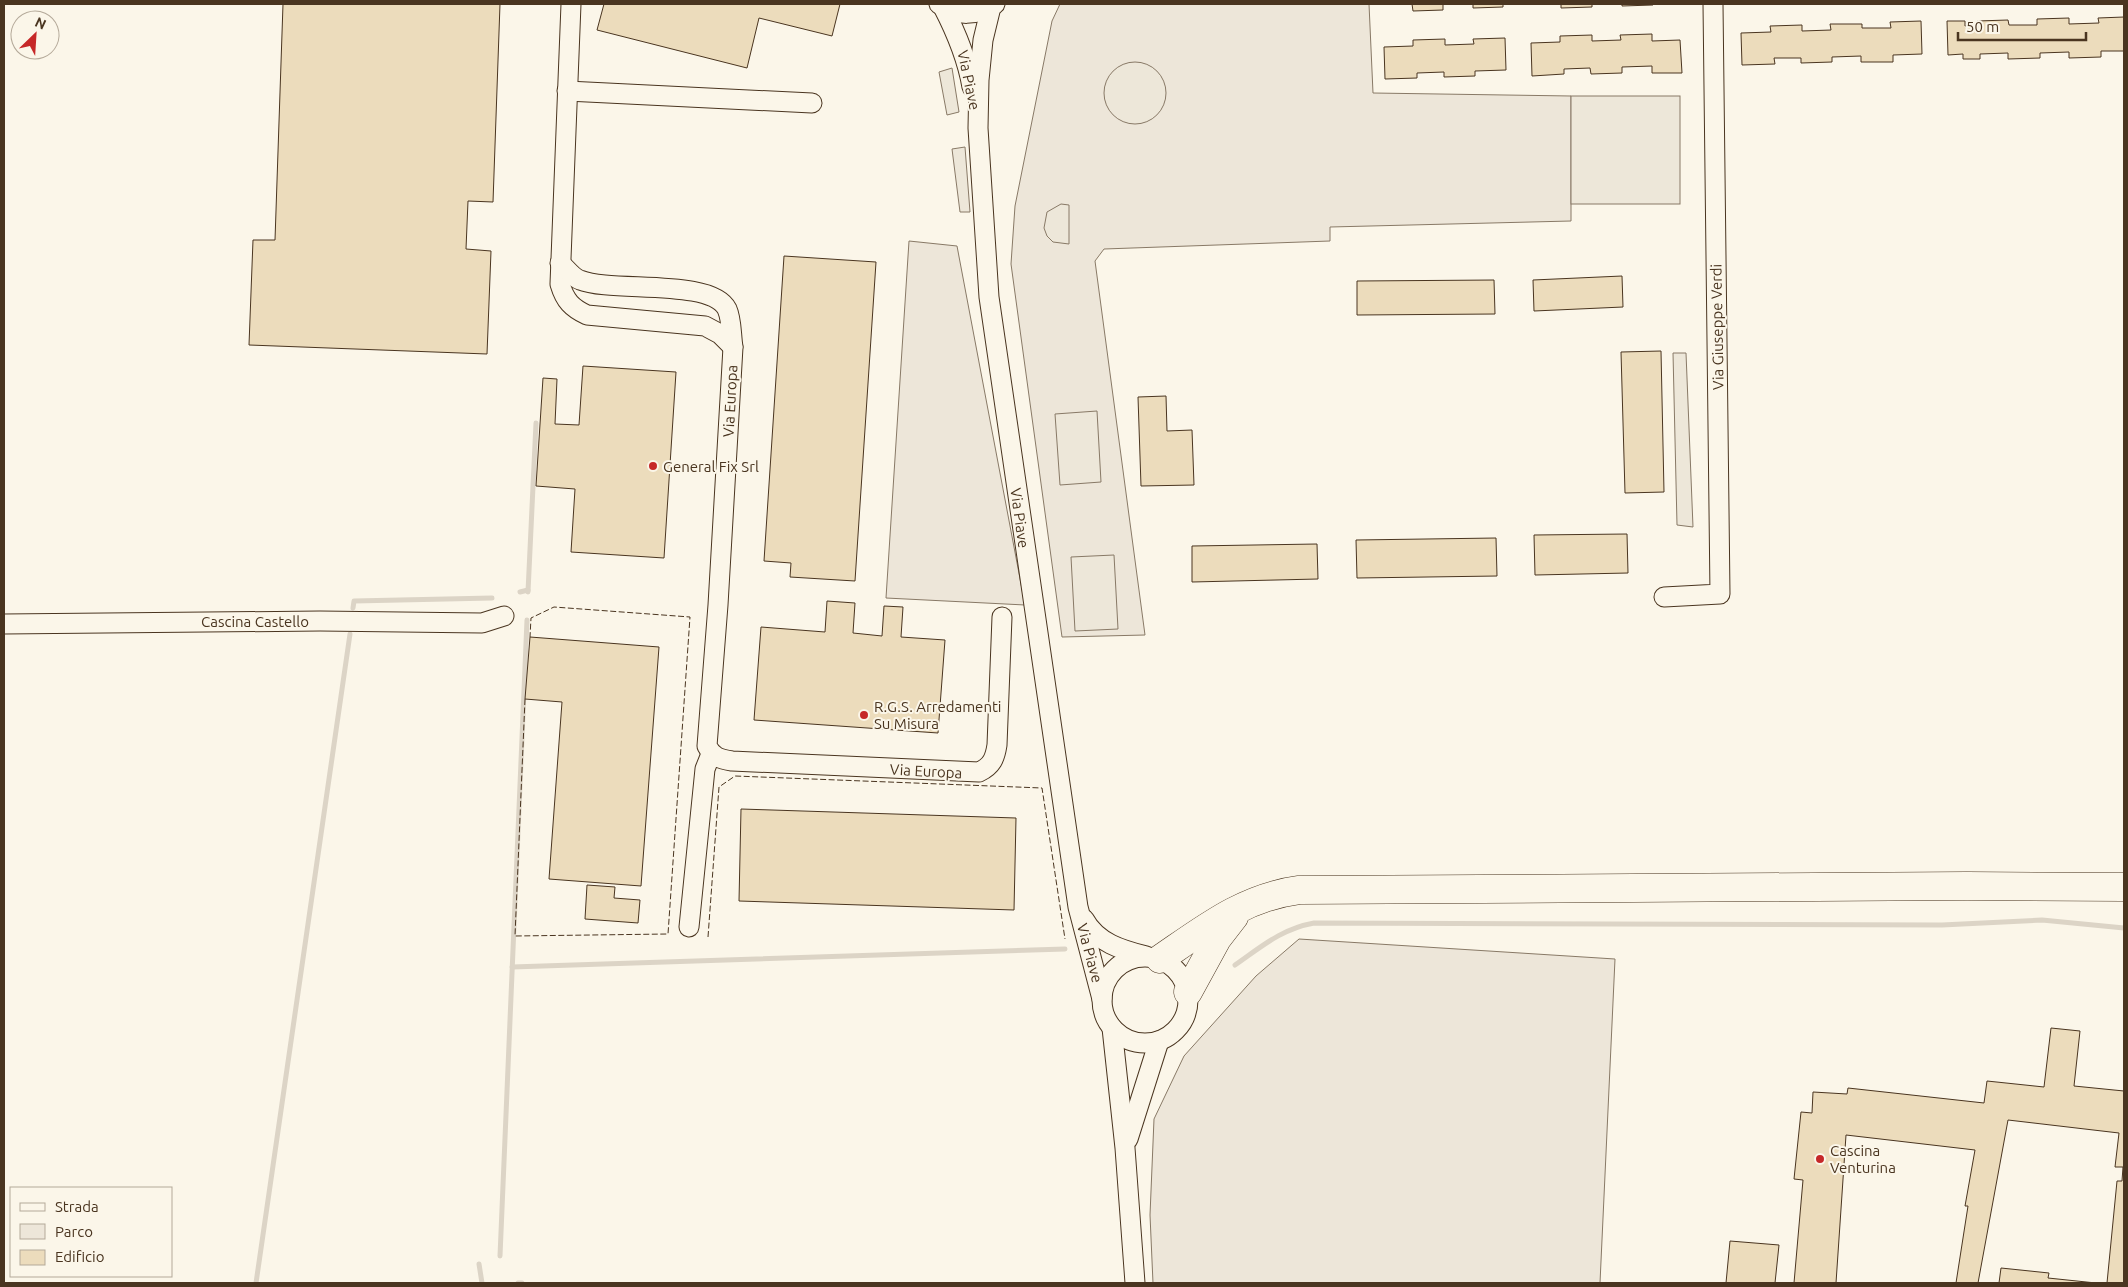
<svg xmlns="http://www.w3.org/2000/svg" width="2128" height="1287" font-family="Ubuntu,sans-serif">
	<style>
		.green { fill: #ede6d9; stroke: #887966 }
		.parking { fill: #ede7d9; stroke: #887966 }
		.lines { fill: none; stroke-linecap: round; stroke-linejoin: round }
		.stream { stroke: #dcd4c6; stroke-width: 5 }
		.building { fill: #ecdcbc; stroke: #4a3520 }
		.minor-casing { stroke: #4a3520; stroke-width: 21 }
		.highway-casing { stroke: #4a3520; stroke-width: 29 }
		.minor { stroke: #fbf6e9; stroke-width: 19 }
		.highway { stroke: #fbf6e9; stroke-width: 28 }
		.fence { stroke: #4a3520; stroke-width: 1; stroke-dasharray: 6 2.5; stroke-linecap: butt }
		.poi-dot { fill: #c62828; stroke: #fbf6e9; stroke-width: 2 }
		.labels { text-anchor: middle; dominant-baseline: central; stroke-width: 4; stroke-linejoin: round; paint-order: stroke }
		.street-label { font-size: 15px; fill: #4a3520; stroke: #fbf6e9 }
		.poi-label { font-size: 15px; fill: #4a3520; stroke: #fbf6e9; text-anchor: start }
	</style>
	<rect width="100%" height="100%" fill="#fbf6e9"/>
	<!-- green -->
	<g class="green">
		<path d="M 1060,4 L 1369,4 L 1373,93 L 1571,96 L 1571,221 L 1330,227 L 1330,241 L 1104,249 L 1095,261 L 1145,635 L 1062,637 L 1011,264 L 1015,206 L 1052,21 Z"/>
		<path d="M 909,241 L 957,246 L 1025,605 L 886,598 Z"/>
		<path d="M 1299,939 L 1615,959 L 1600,1283 L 1153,1283 L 1150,1215 L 1154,1119 L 1184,1056 L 1256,976 Z"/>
	</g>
	<!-- parking -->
	<g class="parking">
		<circle cx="1135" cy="93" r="31"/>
		<path d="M 952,68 L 959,112 L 947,115 L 939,72 Z"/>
		<rect x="1571" y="96" width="109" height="108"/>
		<path d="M 965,147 L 970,212 L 960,212 L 952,149 Z"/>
		<path d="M 1061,204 L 1069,205 L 1069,244 L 1053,242 L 1047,236 L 1044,228 L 1047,212 Z"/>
		<path d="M 1673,353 L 1686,353 L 1693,527 L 1677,525 Z"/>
		<path d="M 1097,411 L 1101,482 L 1060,485 L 1055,414 Z"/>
		<path d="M 1114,555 L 1118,629 L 1075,631 L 1071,557 Z"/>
	</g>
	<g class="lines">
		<!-- stream -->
		<g class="stream">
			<path d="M 520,592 L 528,590"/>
			<path d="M 528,592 L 536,423"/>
			<path d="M 353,608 L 354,601 L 492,598"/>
			<path d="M 1235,965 C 1261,947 1281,929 1314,923 L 1942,925 L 2042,920 L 2124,928"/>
			<path d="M 512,967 L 1065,949"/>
			<path d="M 500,1256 L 527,620"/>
			<path d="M 479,1264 L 482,1283"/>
			<path d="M 256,1283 L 350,634"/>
			<path d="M 518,1283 L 522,1283"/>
		</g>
	</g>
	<!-- building -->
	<g class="building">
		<path d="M 283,4 L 500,4 L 493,202 L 468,201 L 466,249 L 491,251 L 487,354 L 249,345 L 253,240 L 275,240 Z"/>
		<path d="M 604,4 L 840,4 L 832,36 L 759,18 L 747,68 L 597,30 Z"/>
		<path d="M 1412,4 L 1443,4 L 1443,10 L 1413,11 Z"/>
		<path d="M 1473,4 L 1503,4 L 1503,7 L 1473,8 Z"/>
		<path d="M 1561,4 L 1592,4 L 1592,7 L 1561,8 Z"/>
		<path d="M 1622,4 L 1653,4 L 1653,5 L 1622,6 Z"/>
		<path d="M 2124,17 L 2124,51 L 2101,51 L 2101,57 L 2069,58 L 2069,52 L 2040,53 L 2040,58 L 2008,59 L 2008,53 L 1980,54 L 1980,59 L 1963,59 L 1963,54 L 1948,55 L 1947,21 L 1965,21 L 1965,26 L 1977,25 L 1977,21 L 2008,20 L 2009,25 L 2037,25 L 2037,19 L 2069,18 L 2069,24 L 2099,23 L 2098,18 Z"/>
		<path d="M 1921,21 L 1922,54 L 1893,55 L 1893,62 L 1861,62 L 1861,56 L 1832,57 L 1832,62 L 1801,63 L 1801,58 L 1774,58 L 1775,64 L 1742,65 L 1741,33 L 1771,32 L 1770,26 L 1802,25 L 1802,31 L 1831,30 L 1830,24 L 1862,24 L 1862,28 L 1891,28 L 1890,22 Z"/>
		<path d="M 1652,34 L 1652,41 L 1680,40 L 1682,73 L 1652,73 L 1652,66 L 1622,67 L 1622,73 L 1591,74 L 1590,68 L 1564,69 L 1564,74 L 1532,76 L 1531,43 L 1560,42 L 1560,36 L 1592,35 L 1592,41 L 1621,40 L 1620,35 Z"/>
		<path d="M 1505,38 L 1506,70 L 1475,71 L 1475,76 L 1444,77 L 1444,72 L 1417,73 L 1417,78 L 1385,79 L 1384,47 L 1413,46 L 1413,40 L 1445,39 L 1445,45 L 1474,44 L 1473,39 Z"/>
		<path d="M 784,256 L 876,262 L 855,581 L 790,577 L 791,563 L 764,561 Z"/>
		<path d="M 1622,276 L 1623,307 L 1534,311 L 1533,280 Z"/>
		<path d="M 1494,280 L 1495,314 L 1357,315 L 1357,281 Z"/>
		<path d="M 1661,351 L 1664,492 L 1625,493 L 1621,352 Z"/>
		<path d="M 583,366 L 676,372 L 664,558 L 571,552 L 575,489 L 536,486 L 543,378 L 557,379 L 555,424 L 579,425 Z"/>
		<path d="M 1166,396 L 1167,431 L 1192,430 L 1194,485 L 1141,486 L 1138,397 Z"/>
		<path d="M 1627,534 L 1628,573 L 1535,575 L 1534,535 Z"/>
		<path d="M 1496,538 L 1497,576 L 1357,578 L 1356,540 Z"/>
		<path d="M 1317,544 L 1318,579 L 1192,582 L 1192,546 Z"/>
		<path d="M 827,601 L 855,603 L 853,633 L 882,636 L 884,606 L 903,607 L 901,637 L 945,640 L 938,733 L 754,720 L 761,627 L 825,632 Z"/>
		<path d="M 530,637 L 659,647 L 641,886 L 549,879 L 562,702 L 525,699 Z"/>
		<path d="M 741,809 L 1016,818 L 1014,910 L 739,901 Z"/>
		<path d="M 587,885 L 615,887 L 614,898 L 640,900 L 638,923 L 585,919 Z"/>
		<path d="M 2051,1028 L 2080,1031 L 2074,1086 L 2124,1091 L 2124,1283 L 2107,1283 L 2117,1181 L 2122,1181 L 2123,1167 L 2115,1167 L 2119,1133 L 2008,1120 L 1978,1283 L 1956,1283 L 1968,1206 L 1965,1206 L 1975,1150 L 1846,1135 L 1836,1283 L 1794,1283 L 1803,1180 L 1794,1179 L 1801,1112 L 1812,1113 L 1813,1092 L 1847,1094 L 1848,1088 L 1984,1103 L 1987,1081 L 2044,1087 Z"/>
		<path d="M 1730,1241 L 1779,1245 L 1775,1283 L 1726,1283 Z"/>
		<path d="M 2001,1268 L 2049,1273 L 2048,1278 L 2096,1283 L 1999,1283 Z"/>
	</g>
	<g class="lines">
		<defs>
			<g id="minor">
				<path d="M 571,4 L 560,284 C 565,301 572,308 587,315 L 705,326 L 720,334 L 733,347"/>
				<path d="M 939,4 C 956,17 978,16 995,4"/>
				<path d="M 943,7 C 957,34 967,58 972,87"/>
				<path d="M 991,7 L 983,40 L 979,80 L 978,128 L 989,297 L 1078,907 L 1102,999"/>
				<path d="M 567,91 L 812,103"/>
				<path d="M 560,263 C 566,268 573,278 580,280 C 612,293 711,278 727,309 C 732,320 731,335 733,347 L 718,605 L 707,746 C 713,757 719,759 732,761 L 979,772 C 992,766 995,758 997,745 L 1002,617"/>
				<path d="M 1664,597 L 1720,594 L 1713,4"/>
				<path d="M 4,624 L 320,621 L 482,623 L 504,616"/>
				<path d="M 1084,919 C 1097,943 1122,950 1146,956"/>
				<path d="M 689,927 L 705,769 L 711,754"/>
				<circle cx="1145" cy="1000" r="43"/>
				<path d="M 1112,1028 L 1125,1148 L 1135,1283"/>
				<path d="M 1128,1139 L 1159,1041"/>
			</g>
			<g id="highway">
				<path d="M 1160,959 C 1204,929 1244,897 1299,890 L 1967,886 L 2124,887"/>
				<path d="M 1188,992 L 1217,939 L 1234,917"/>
			</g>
		</defs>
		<!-- minor casing -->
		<use href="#minor" class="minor-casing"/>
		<!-- highway casing -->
		<use href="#highway" class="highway-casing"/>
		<!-- minor -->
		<use href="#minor" class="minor"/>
		<!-- highway -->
		<use href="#highway" class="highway"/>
		<!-- fence -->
		<g class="fence">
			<path d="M 525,699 L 515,936 L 668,934 L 690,617 L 554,607 L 531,618 L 530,637"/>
			<path d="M 708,937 L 719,787 L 735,776 L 1042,788 L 1065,939"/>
		</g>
	</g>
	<!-- markers -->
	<g class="poi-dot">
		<circle cx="653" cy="466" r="5"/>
		<circle cx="864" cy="715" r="5"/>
		<circle cx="1820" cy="1159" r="5"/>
	</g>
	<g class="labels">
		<!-- street labels -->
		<g class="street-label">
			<text transform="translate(969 80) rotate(78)">Via Piave</text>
			<text transform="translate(1717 327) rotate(-91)">Via Giuseppe Verdi</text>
			<text transform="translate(730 401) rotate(-87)">Via Europa</text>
			<text transform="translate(1020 518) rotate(82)">Via Piave</text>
			<text x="255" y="621">Cascina Castello</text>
			<text transform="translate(926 771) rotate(3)">Via Europa</text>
			<text transform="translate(1090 953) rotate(75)">Via Piave</text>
		</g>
		<!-- poi labels -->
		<g class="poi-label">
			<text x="663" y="466">General Fix Srl</text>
			<text x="874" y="706">R.G.S. Arredamenti<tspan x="874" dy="17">Su Misura</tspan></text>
			<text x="1830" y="1150">Cascina<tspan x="1830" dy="17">Venturina</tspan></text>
		</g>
	</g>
	<!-- border -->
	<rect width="2128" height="1287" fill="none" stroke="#4a3520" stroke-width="10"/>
	<!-- legend -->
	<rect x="10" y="1187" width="162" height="90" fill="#fbf6e9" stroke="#b4a999"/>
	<rect x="20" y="1203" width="25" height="8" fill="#fbf6e9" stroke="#b4a999"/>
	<text x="55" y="1212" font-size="15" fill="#4a3520">Strada</text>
	<rect x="20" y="1224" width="25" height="15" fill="#ede6d9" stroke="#b4a999"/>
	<text x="55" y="1237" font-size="15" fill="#4a3520">Parco</text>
	<rect x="20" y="1250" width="25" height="15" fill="#ecdcbc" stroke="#b4a999"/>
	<text x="55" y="1262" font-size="15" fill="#4a3520">Edificio</text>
	<!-- north arrow -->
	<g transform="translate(35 35) rotate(25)"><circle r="24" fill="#fbf6e9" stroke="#b4a999"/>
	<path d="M0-4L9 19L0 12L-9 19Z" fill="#c62828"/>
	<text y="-8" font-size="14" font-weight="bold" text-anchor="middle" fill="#4a3520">N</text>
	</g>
	<!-- scale -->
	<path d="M1958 32v8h128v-8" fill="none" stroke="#4a3520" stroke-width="2.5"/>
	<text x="1966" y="32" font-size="15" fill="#4a3520" stroke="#fbf6e9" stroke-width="4" paint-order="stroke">50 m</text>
</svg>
